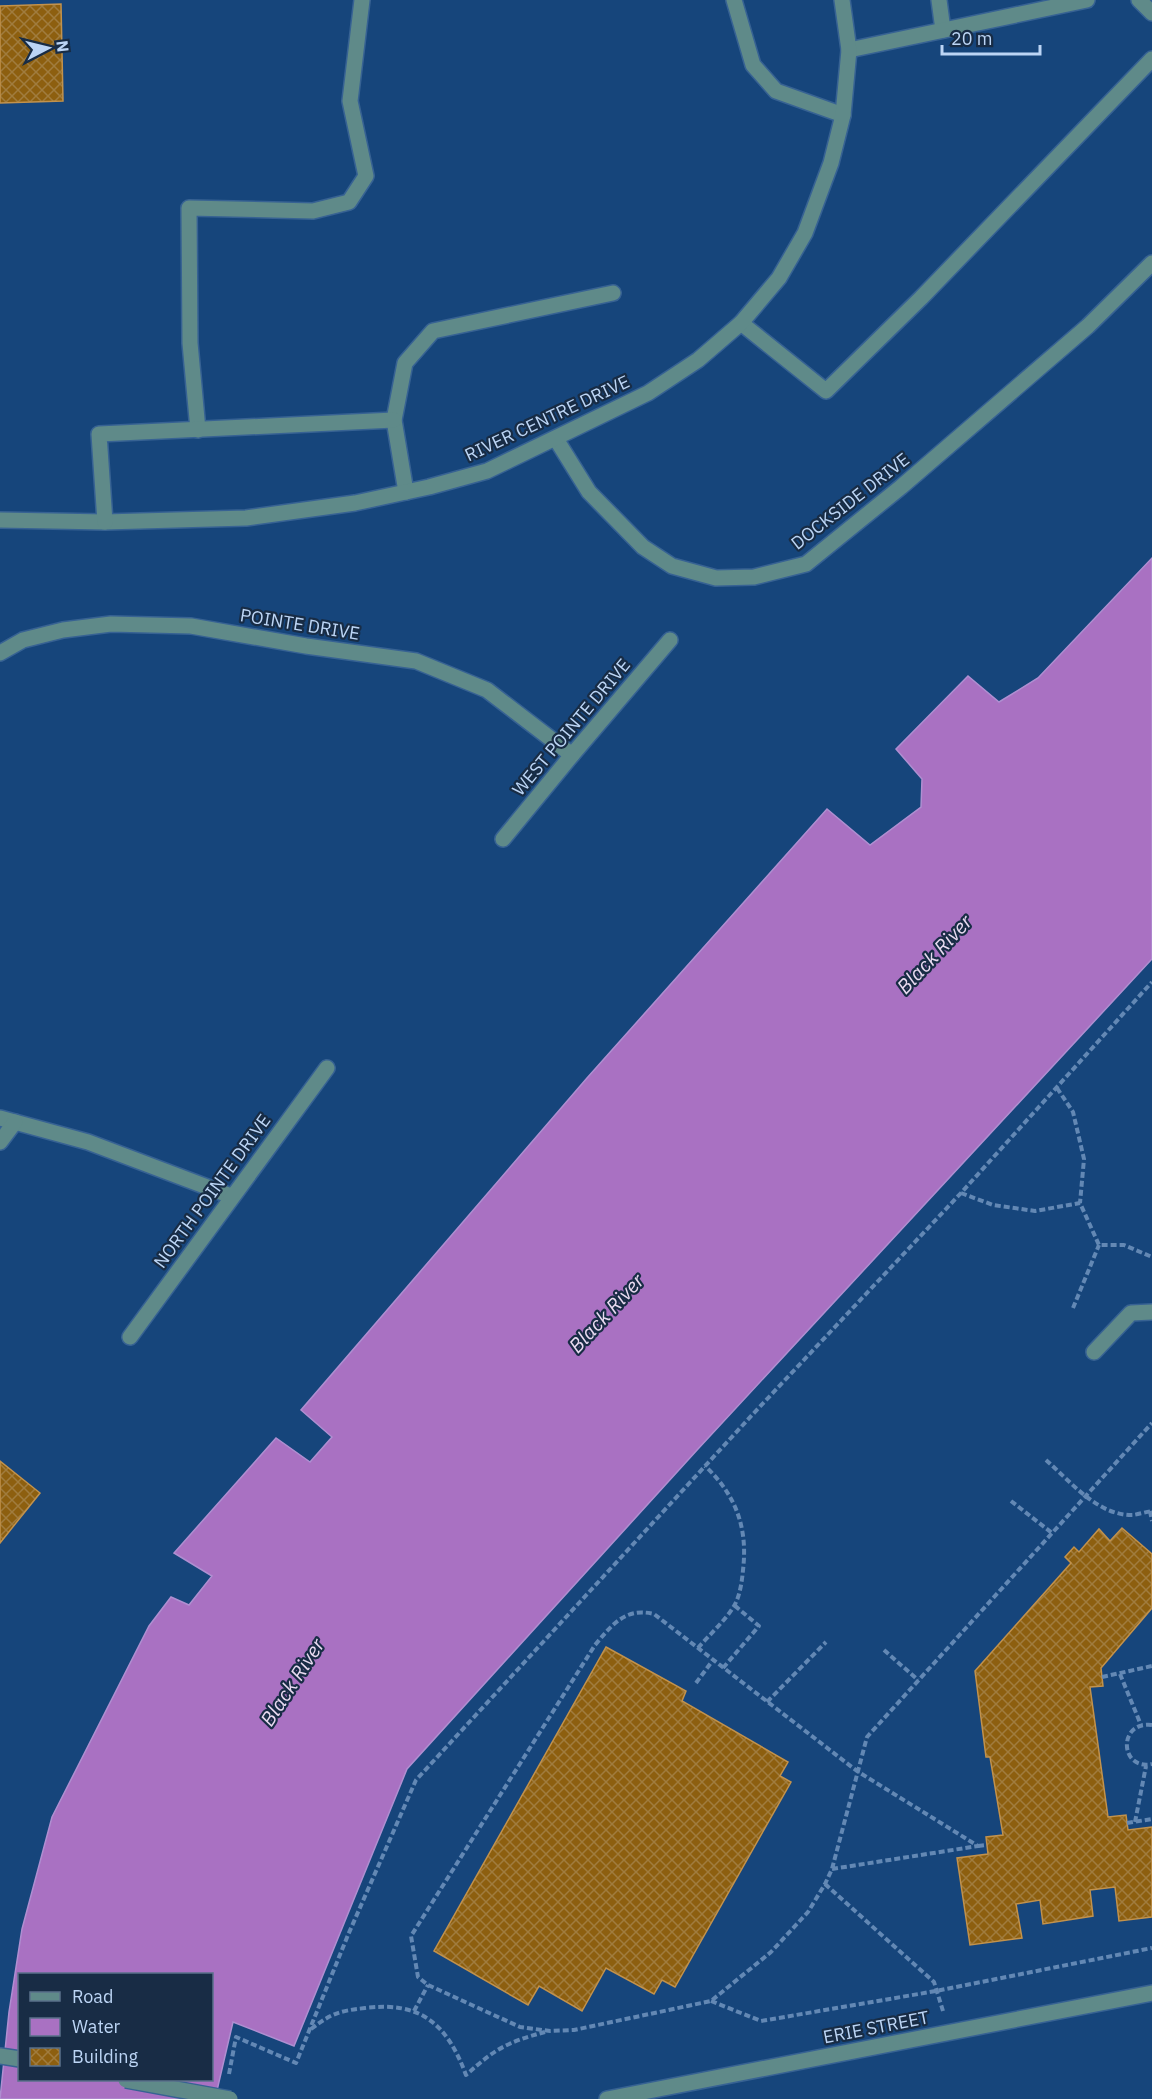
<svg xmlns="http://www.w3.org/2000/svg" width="1152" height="2099" font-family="'IBM Plex Sans',sans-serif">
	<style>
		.water { fill: #a971c2; stroke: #af8fd1; stroke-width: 1.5; fill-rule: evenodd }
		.building { fill: url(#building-cross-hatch); stroke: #c2924c; stroke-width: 1.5 }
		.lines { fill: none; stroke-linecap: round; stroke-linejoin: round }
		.minor-casing { stroke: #376293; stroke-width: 18 }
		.path { stroke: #6388b4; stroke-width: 4; stroke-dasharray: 6 3; stroke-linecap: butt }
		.minor { stroke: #5f8a89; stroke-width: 15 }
		.minor-bridge-casing { stroke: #376293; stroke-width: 18; stroke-linecap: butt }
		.minor-bridge { stroke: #5f8a89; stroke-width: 15 }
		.labels { text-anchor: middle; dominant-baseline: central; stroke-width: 4.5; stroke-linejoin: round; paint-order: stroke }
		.street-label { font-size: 18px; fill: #bcd5f5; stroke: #182c45 }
		.water-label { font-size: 20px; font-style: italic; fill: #e9dbf1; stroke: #182c45 }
	</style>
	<defs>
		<pattern id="building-cross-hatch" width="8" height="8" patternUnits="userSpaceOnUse" patternTransform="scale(1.5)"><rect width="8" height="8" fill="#8d5f0f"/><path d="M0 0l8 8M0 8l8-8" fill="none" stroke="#a07c3e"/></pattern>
	</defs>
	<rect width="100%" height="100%" fill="#16457b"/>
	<!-- water -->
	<path class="water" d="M 1152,558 L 1152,959 L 698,1449 L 407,1769 L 294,2046 L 233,2022 L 215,2099 L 0,2099 L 9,2012 L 22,1929 L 52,1817 L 149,1626 L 171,1597 L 189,1605 L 212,1576 L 174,1553 L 276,1438 L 310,1462 L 332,1437 L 301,1410 L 587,1078 L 827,809 L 870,845 L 921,807 L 922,779 L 896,749 L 968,676 L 999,702 L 1038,678 ZM 20,1974 L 212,1974 L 212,2080 L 20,2080 Z"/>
	<!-- building -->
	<g class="building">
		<path d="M 61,4 L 63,101 L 0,103 L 0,6 Z"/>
		<path d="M 0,1461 L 40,1493 L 0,1543 Z"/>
		<path d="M 1122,1528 L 1152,1554 L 1152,1608 L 1101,1668 L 1103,1686 L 1090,1687 L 1108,1817 L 1126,1815 L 1128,1830 L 1152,1827 L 1152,1917 L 1119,1921 L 1115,1887 L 1090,1890 L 1093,1916 L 1043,1924 L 1040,1900 L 1016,1904 L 1022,1938 L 970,1945 L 957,1858 L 988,1854 L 986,1837 L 1003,1835 L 990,1757 L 986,1757 L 975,1671 L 1071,1563 L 1065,1557 L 1074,1547 L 1079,1552 L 1099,1529 L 1110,1541 Z"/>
		<path d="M 606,1647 L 686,1691 L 682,1701 L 788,1762 L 780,1776 L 791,1782 L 675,1987 L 662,1980 L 654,1994 L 606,1968 L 582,2011 L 539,1986 L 528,2005 L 434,1951 Z"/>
	</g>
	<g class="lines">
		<defs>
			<g id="minor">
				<path d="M 734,0 L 753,65 L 776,91 L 843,115"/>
				<path d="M 939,0 L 943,30"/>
				<path d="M 1139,0 L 1152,13"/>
				<path d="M 849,50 L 1087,0"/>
				<path d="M 741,323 L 826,391 L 921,298 L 1152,59"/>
				<path d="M 198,430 L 190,343 L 189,208 L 313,211 L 349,202 L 366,176 L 350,101 L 362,0"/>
				<path d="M 556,439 L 589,492 L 643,547 L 672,566 L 716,578 L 754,577 L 806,564 L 901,487 L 1088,326 L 1152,263"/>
				<path d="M 406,492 L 394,420 L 405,363 L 433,331 L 613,293"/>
				<path d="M 0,520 L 105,522 L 246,518 L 355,503 L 429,487 L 487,471 L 648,393 L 698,360 L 741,323 L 779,278 L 805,233 L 831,163 L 843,115 L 849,50 L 842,0"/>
				<path d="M 105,522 L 99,434 L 394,420"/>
				<path d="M 0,653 L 23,640 L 63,630 L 111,624 L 191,626 L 306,646 L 416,661 L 487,690 L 572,755"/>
				<path d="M 503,839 L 572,755 L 670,640"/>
				<path d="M 0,1118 L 88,1142 L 231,1196"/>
				<path d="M 0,1142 L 15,1122"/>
				<path d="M 130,1337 L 327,1068"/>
				<path d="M 1094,1352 L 1131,1313 L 1152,1312"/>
				<path d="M 0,2056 L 20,2059"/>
				<path d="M 607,2099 L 1152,1993"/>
			</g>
		</defs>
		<!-- minor casing -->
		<use href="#minor" class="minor-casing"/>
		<!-- path -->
		<g class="path">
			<path d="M 1057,1088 L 1073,1112 L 1084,1159 L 1080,1203"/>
			<path d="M 961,1193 L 993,1205 L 1035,1211 L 1080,1203 L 1099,1245 L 1124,1245 L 1152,1257"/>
			<path d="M 1073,1308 L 1099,1245"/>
			<path d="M 1046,1460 C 1071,1482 1098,1516 1133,1515 C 1139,1514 1146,1512 1152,1511"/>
			<path d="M 1011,1501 L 1052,1533"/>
			<path d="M 1150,1511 L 1152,1521"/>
			<path d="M 698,1648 C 709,1635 725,1621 734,1606 C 740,1596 742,1581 743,1570 C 748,1528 736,1495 705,1466"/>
			<path d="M 884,1650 L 918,1680"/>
			<path d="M 723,1668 L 759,1626 L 734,1605"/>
			<path d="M 1120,1674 L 1141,1725"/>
			<path d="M 1102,1677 L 1152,1666"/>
			<path d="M 696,1683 L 713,1660"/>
			<path d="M 767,1702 L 826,1642"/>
			<path d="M 1152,1725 C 1117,1721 1120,1771 1152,1764"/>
			<path d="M 1135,1822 L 1146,1766"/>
			<path d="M 1127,1823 L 1152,1819"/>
			<path d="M 978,1846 L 987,1845"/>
			<path d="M 832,1869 L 978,1846 L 857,1771 L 654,1614 C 625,1607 612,1625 595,1645 L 411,1936 L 418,1977 L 428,1985 L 520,2027 L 550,2031 L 574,2030 L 711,2001 L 771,1952 L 808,1912 L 825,1884 L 832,1869 L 867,1737 L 1152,1423"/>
			<path d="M 825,1884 L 934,1982 L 943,2011"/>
			<path d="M 711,2001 L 761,2021 L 936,1991 L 1152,1948"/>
			<path d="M 414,2011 L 428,1985"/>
			<path d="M 311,2029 C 332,2013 339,2011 365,2008 C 421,2001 447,2024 466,2075 C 495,2049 507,2042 545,2032"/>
			<path d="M 229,2074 L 236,2037 L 296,2063 L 348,1935 L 416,1780 L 753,1414 L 961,1193 L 1152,982"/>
		</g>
		<!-- minor -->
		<use href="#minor" class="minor"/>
		<defs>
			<path id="minor-bridge" d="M 126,2080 L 230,2099"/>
		</defs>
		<!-- minor-bridge casing -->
		<use href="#minor-bridge" class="minor-bridge-casing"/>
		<!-- minor-bridge -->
		<use href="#minor-bridge" class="minor-bridge"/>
	</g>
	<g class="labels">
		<!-- street labels -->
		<g class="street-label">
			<text transform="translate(547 418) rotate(-25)">RIVER CENTRE DRIVE</text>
			<text transform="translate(850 501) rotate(-38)">DOCKSIDE DRIVE</text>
			<text transform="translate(300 624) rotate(9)">POINTE DRIVE</text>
			<text transform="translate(571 727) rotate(-50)">WEST POINTE DRIVE</text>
			<text transform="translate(212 1191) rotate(-54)">NORTH POINTE DRIVE</text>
			<text transform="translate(876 2027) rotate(-11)">ERIE STREET</text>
		</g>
		<!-- water labels -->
		<g class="water-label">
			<text transform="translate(934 954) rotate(-47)">Black River</text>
			<text transform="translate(606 1313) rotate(-47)">Black River</text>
			<text transform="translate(292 1682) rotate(-57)">Black River</text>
		</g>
	</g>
	<!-- legend -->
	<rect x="18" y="1973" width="195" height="108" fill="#182c45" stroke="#5a708b" stroke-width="1.5"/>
	<rect x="30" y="1992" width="30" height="9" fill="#5f8a89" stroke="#5a708b" stroke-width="1.5"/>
	<text x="72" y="2003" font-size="18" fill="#bcd5f5">Road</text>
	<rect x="30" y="2018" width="30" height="18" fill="#a971c2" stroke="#5a708b" stroke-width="1.5"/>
	<text x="72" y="2033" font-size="18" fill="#bcd5f5">Water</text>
	<rect x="30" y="2048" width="30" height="18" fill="url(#building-cross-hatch)" stroke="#5a708b" stroke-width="1.5"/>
	<text x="72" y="2063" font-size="18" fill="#bcd5f5">Building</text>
	<!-- north arrow -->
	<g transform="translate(48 48) rotate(83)" stroke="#182c45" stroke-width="4.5" paint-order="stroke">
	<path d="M0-4.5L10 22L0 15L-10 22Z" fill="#bcd5f5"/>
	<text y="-9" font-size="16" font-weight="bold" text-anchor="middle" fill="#bcd5f5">N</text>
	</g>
	<!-- scale -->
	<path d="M942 45v9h98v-9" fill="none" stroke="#bcd5f5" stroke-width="3"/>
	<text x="951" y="45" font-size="18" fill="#bcd5f5" stroke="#182c45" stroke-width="4.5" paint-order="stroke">20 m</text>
</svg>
